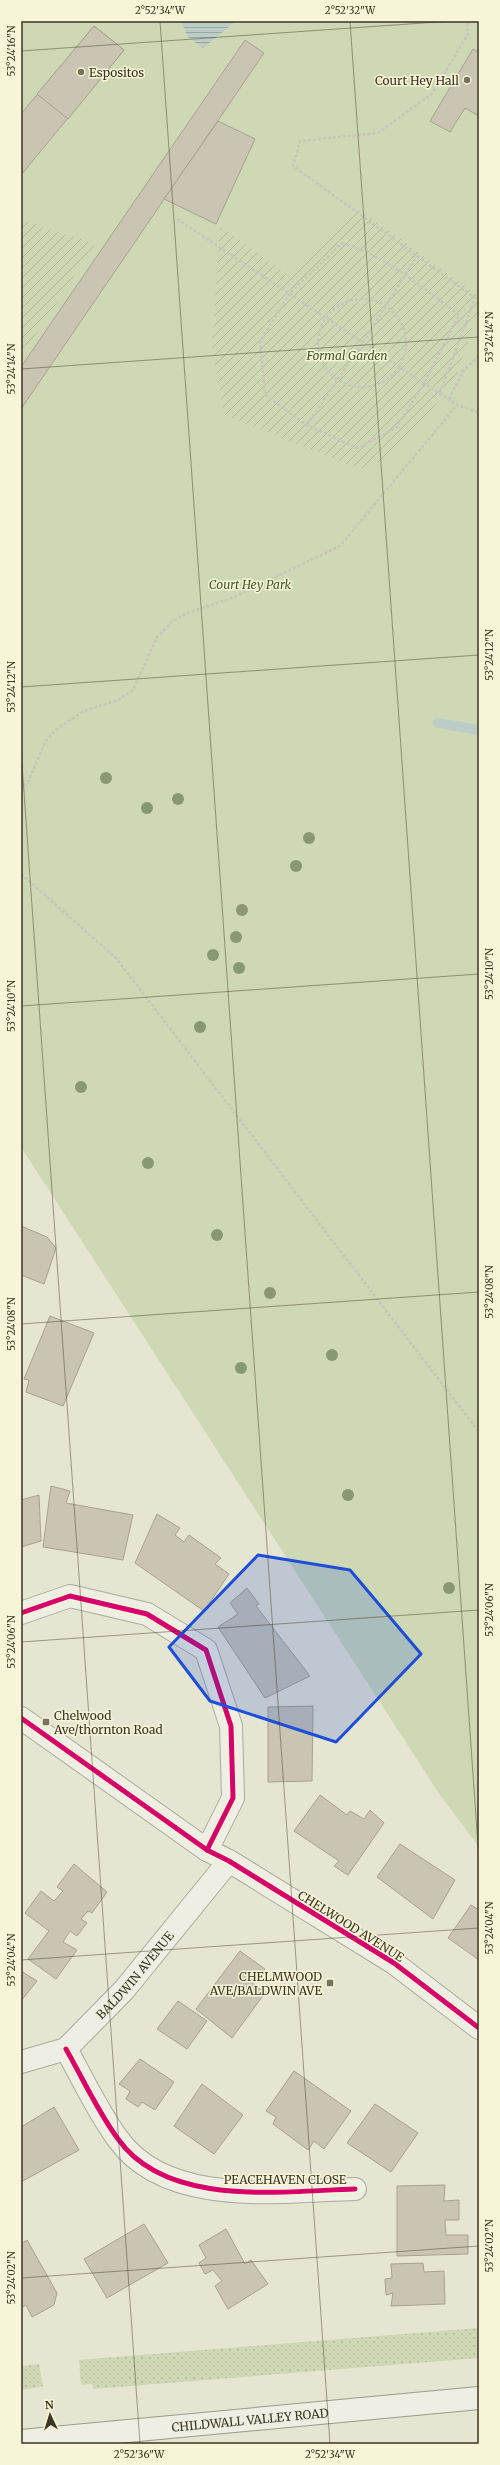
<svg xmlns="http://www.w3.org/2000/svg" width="500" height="2465" font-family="Merriweather,serif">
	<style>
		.grass { fill: url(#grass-dots) }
		.park { fill: #ced8b4 }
		.garden { fill: url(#garden-furrows) }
		.water { fill: url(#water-rules) }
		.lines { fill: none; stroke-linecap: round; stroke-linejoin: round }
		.stream { stroke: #bbcdc6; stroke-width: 10 }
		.building { fill: #cac5b2; stroke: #a7a290 }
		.street-casing { stroke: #acaa99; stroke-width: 24 }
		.secondary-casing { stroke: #9b998a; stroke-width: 24 }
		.path { stroke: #c7c6b9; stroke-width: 2.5; stroke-dasharray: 3 2; stroke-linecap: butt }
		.street { stroke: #eeeee2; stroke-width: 22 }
		.secondary { stroke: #eeeee2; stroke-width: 22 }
		.cycleway-casing { stroke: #f6f5d8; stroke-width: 8 }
		.cycleway { stroke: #d6006c; stroke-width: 5 }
		.tree { fill: #8a9774 }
		.marked { fill: #1d4ed8; fill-opacity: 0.2; stroke: #1d4ed8; stroke-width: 3; stroke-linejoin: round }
		.ticks { fill: none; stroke: #3b3521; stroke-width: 1; stroke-opacity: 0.45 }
		.poi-dot { fill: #77735f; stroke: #f6f5d8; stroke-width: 1.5 }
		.labels { text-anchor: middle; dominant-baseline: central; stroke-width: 3; stroke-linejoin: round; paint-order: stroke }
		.poi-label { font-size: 12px; fill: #3b3521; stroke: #f6f5d8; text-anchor: start }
		.park-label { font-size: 12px; font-style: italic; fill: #3f5728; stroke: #f6f5d8 }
		.street-label { font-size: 12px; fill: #3b3521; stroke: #f6f5d8 }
		.neatline { fill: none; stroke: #3b3521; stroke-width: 1.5 }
		.ticks-label { font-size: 10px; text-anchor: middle; fill: #3b3521 }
	</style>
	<defs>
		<pattern id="grass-dots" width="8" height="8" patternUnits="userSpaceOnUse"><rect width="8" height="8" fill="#ced8b4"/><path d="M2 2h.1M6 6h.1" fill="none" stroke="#b2ba9a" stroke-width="1.8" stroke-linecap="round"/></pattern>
		<pattern id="garden-furrows" width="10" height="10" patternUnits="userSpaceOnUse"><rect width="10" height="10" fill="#ced8b4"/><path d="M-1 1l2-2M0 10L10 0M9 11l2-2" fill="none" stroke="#b2ba9a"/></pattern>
		<pattern id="water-rules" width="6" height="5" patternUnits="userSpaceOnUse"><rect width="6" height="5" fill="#bbcdc6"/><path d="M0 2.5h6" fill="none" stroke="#99a7a0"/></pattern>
	</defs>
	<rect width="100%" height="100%" fill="#e6e5d1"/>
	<!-- grass -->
	<g class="grass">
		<path d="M 479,2328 L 479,2358 L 93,2389 L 92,2384 L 81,2385 L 79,2360 Z"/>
		<path d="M 39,2364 L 43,2386 L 22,2390 L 21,2398 L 21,2366 Z"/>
	</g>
	<!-- park -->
	<path class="park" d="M 21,21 L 479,21 L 479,1847 L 438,1792 L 21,1147 Z"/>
	<!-- garden -->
	<g class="garden">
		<path d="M 359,209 L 479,296 L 479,307 L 454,383 L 391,457 L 360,469 L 224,415 L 212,347 L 220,226 L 288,275 Z"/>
		<path d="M 21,219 L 95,244 L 21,358 Z"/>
	</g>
	<!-- water -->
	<path class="water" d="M 181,21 L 236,21 L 203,48 L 188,37 Z"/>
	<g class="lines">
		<!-- stream -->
		<path class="stream" d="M 438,723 L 479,730"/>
	</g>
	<!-- building -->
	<g class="building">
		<path d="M 94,26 L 124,50 L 21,175 L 21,114 Z"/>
		<path d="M 94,26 L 124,50 L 68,119 L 37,94 Z"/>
		<path d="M 245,40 L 264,53 L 21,409 L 21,367 Z"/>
		<path d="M 473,49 L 479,53 L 479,116 L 465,108 L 450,132 L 430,121 Z"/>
		<path d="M 218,121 L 255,139 L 216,224 L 164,199 Z"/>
		<path d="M 21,1226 L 47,1237 L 56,1248 L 44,1284 L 21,1275 Z"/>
		<path d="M 50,1316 L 94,1333 L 63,1406 L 26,1392 L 29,1380 L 24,1379 Z"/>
		<path d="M 51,1486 L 70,1491 L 66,1503 L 133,1515 L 123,1560 L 43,1547 Z"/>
		<path d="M 39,1495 L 41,1541 L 21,1547 L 21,1500 Z"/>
		<path d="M 157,1514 L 180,1528 L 175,1535 L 184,1542 L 189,1535 L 221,1558 L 215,1564 L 229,1574 L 204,1611 L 135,1563 Z"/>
		<path d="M 247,1588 L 259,1604 L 256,1606 L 310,1676 L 265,1698 L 218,1627 L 238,1614 L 230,1603 Z"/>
		<path d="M 313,1706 L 312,1781 L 268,1782 L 268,1707 Z"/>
		<path d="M 320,1795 L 347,1815 L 350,1811 L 364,1819 L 370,1810 L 384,1823 L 348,1875 L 334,1866 L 339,1861 L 294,1831 Z"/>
		<path d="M 400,1844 L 455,1880 L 433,1919 L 377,1877 Z"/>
		<path d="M 74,1864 L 107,1892 L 92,1913 L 88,1911 L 81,1919 L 87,1923 L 77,1936 L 70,1931 L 63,1942 L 77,1950 L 56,1979 L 28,1959 L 49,1931 L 25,1913 L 41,1891 L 54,1901 L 63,1891 L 57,1887 Z"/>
		<path d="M 471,1905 L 479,1910 L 479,1960 L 448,1938 Z"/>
		<path d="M 240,1951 L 265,1969 L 252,1983 L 265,1993 L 232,2038 L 196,2009 Z"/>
		<path d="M 21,1971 L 37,1981 L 21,2001 Z"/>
		<path d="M 178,2001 L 207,2021 L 187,2049 L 157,2029 Z"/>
		<path d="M 140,2059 L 174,2082 L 155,2110 L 142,2102 L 138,2107 L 126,2099 L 130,2091 L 119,2084 Z"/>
		<path d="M 294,2071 L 351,2111 L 324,2149 L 314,2141 L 308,2150 L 273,2124 L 276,2117 L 266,2111 Z"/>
		<path d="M 202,2084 L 243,2115 L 214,2154 L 174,2126 Z"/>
		<path d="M 375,2104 L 418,2133 L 391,2172 L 347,2143 Z"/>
		<path d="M 54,2107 L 79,2150 L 21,2182 L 21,2127 Z"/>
		<path d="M 445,2185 L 444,2201 L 459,2200 L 459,2220 L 445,2220 L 446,2235 L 468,2235 L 468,2254 L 397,2256 L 397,2186 Z"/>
		<path d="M 144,2224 L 168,2263 L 107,2298 L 84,2259 Z"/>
		<path d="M 226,2229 L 245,2264 L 251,2260 L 268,2284 L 228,2309 L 215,2286 L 222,2281 L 213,2270 L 205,2274 L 199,2263 L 206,2258 L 199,2245 Z"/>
		<path d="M 27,2240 L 57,2293 L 54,2305 L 32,2317 L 26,2305 L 21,2308 L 21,2244 Z"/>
		<path d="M 423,2263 L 424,2272 L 444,2271 L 445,2304 L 391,2306 L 393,2293 L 386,2295 L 385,2279 L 392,2278 L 391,2264 Z"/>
	</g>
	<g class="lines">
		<defs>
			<g id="street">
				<path d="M 21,1613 L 70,1596 L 147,1614 L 206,1650 L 231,1726 L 233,1798 L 207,1850"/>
				<path d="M 21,1718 L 207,1850 L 229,1861 L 394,1963 L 479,2028"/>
				<path d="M 66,2049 C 83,2079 98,2112 118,2139 C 167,2208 282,2191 355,2189"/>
				<path id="s1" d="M 21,2062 L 66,2049 L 124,1990 L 229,1861"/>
			</g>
			<g id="secondary">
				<path id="s2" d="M 21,2441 L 479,2398"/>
			</g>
		</defs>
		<!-- street casing -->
		<use href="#street" class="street-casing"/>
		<!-- secondary casing -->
		<use href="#secondary" class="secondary-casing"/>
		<!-- path -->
		<g class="path">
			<path d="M 177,219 L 457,405 L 479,413"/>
			<path d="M 342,243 C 386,256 423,288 459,315 L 424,383 L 396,428 L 357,448 L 307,425 L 265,395 L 260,342 L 290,293 Z"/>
			<circle cx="362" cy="343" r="44"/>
			<path d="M 440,393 L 475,298 L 293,166 L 300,141 L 378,133 L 432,94 L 468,34 L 467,21"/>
			<path d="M 449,399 L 463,371 L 479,356"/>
			<path d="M 307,425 L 363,342 L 417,256"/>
			<path d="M 21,790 L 29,780 L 45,742 L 58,728 L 84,711 L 118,700 L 133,690 L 157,637 L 173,621 L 187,613 L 234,597 L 340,546 L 457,405"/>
			<path d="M 21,874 L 116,958 L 479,1432"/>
		</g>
		<!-- street -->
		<use href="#street" class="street"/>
		<!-- secondary -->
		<use href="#secondary" class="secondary"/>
		<defs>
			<g id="cycleway">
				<path d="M 21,1613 L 70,1596 L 147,1614 L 206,1650 L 231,1726 L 233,1798 L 207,1850"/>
				<path d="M 21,1718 L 207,1850 L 229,1861 L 394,1963 L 479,2028"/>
				<path d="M 66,2049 C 83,2079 98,2112 118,2139 C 167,2208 282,2191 355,2189"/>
			</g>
		</defs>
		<!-- cycleway casing -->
		<use href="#cycleway" class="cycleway-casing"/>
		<!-- cycleway -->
		<use href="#cycleway" class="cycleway"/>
	</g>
	<!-- trees -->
	<g class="tree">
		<circle cx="106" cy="778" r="6"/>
		<circle cx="178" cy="799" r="6"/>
		<circle cx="147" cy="808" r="6"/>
		<circle cx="309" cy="838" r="6"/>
		<circle cx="296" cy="866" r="6"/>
		<circle cx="242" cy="910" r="6"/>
		<circle cx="236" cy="937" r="6"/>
		<circle cx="213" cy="955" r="6"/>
		<circle cx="239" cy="968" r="6"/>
		<circle cx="200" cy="1027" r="6"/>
		<circle cx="81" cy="1087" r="6"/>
		<circle cx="148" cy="1163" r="6"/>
		<circle cx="217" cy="1235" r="6"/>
		<circle cx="270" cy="1293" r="6"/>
		<circle cx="332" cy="1355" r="6"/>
		<circle cx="241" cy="1368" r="6"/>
		<circle cx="348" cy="1495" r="6"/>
		<circle cx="449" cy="1588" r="6"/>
	</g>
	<!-- marked area -->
	<path class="marked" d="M 258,1555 L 350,1570 L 421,1654 L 336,1742 L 210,1701 L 169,1647 Z"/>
	<!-- ticks -->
	<path class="ticks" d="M 160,21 L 330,2444M 350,21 L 479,1860M 21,51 L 452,21M 21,369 L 479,337M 21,687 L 479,655M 21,749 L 140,2444M 21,1006 L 479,974M 21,1324 L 479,1292M 21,1642 L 479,1610M 21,1960 L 479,1928M 21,2278 L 479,2246"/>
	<!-- markers -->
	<g class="poi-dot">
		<circle cx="81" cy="72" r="4"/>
		<circle cx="467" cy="80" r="4"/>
		<rect x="42" y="1718" width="8" height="8" rx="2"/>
		<rect x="326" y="1979" width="8" height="8" rx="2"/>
	</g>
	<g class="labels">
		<!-- poi labels -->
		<g class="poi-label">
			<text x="89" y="72">Espositos</text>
			<text x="459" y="80" text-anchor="end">Court Hey Hall</text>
			<text x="54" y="1715">Chelwood<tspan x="54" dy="14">Ave/thornton Road</tspan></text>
			<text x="322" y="1976" text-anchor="end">CHELMWOOD<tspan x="322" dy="14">AVE/BALDWIN AVE</tspan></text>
		</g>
		<!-- park labels -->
		<g class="park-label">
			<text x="347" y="355">Formal Garden</text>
			<text x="250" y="584">Court Hey Park</text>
		</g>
		<!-- street labels -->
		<g class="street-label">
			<text transform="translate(351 1926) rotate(32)">CHELWOOD AVENUE</text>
			<text stroke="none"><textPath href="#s1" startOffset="148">BALDWIN AVENUE</textPath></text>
			<text x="285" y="2179">PEACEHAVEN CLOSE</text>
			<text stroke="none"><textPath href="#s2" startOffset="230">CHILDWALL VALLEY ROAD</textPath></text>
		</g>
	</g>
	<!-- border -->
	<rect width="500" height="2465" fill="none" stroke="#f6f5d8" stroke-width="44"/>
	<!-- north arrow -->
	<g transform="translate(50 2415) rotate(356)" stroke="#f6f5d8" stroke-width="3" paint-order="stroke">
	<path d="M0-3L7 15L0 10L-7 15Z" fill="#3b3521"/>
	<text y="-6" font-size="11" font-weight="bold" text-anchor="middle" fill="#3b3521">N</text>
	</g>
	<rect x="22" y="22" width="456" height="2421" class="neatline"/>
	<g class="ticks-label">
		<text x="160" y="14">2°52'34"W</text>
		<text x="350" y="14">2°52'32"W</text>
		<text transform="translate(11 51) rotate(-90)" y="4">53°24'16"N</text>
		<text transform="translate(489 337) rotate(-90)" y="4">53°24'14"N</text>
		<text transform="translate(11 369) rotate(-90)" y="4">53°24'14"N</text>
		<text transform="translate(489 655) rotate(-90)" y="4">53°24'12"N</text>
		<text transform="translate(11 687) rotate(-90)" y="4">53°24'12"N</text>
		<text transform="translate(489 974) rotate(-90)" y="4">53°24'10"N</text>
		<text transform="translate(11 1006) rotate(-90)" y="4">53°24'10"N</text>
		<text transform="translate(489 1292) rotate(-90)" y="4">53°24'08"N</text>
		<text transform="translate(11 1324) rotate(-90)" y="4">53°24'08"N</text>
		<text transform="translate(489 1610) rotate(-90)" y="4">53°24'06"N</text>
		<text transform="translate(11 1642) rotate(-90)" y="4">53°24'06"N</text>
		<text transform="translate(489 1928) rotate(-90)" y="4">53°24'04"N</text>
		<text transform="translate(11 1960) rotate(-90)" y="4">53°24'04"N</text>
		<text transform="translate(489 2246) rotate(-90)" y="4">53°24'02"N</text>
		<text transform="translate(11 2278) rotate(-90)" y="4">53°24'02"N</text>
		<text x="139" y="2458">2°52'36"W</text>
		<text x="330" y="2458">2°52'34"W</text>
	</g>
</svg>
